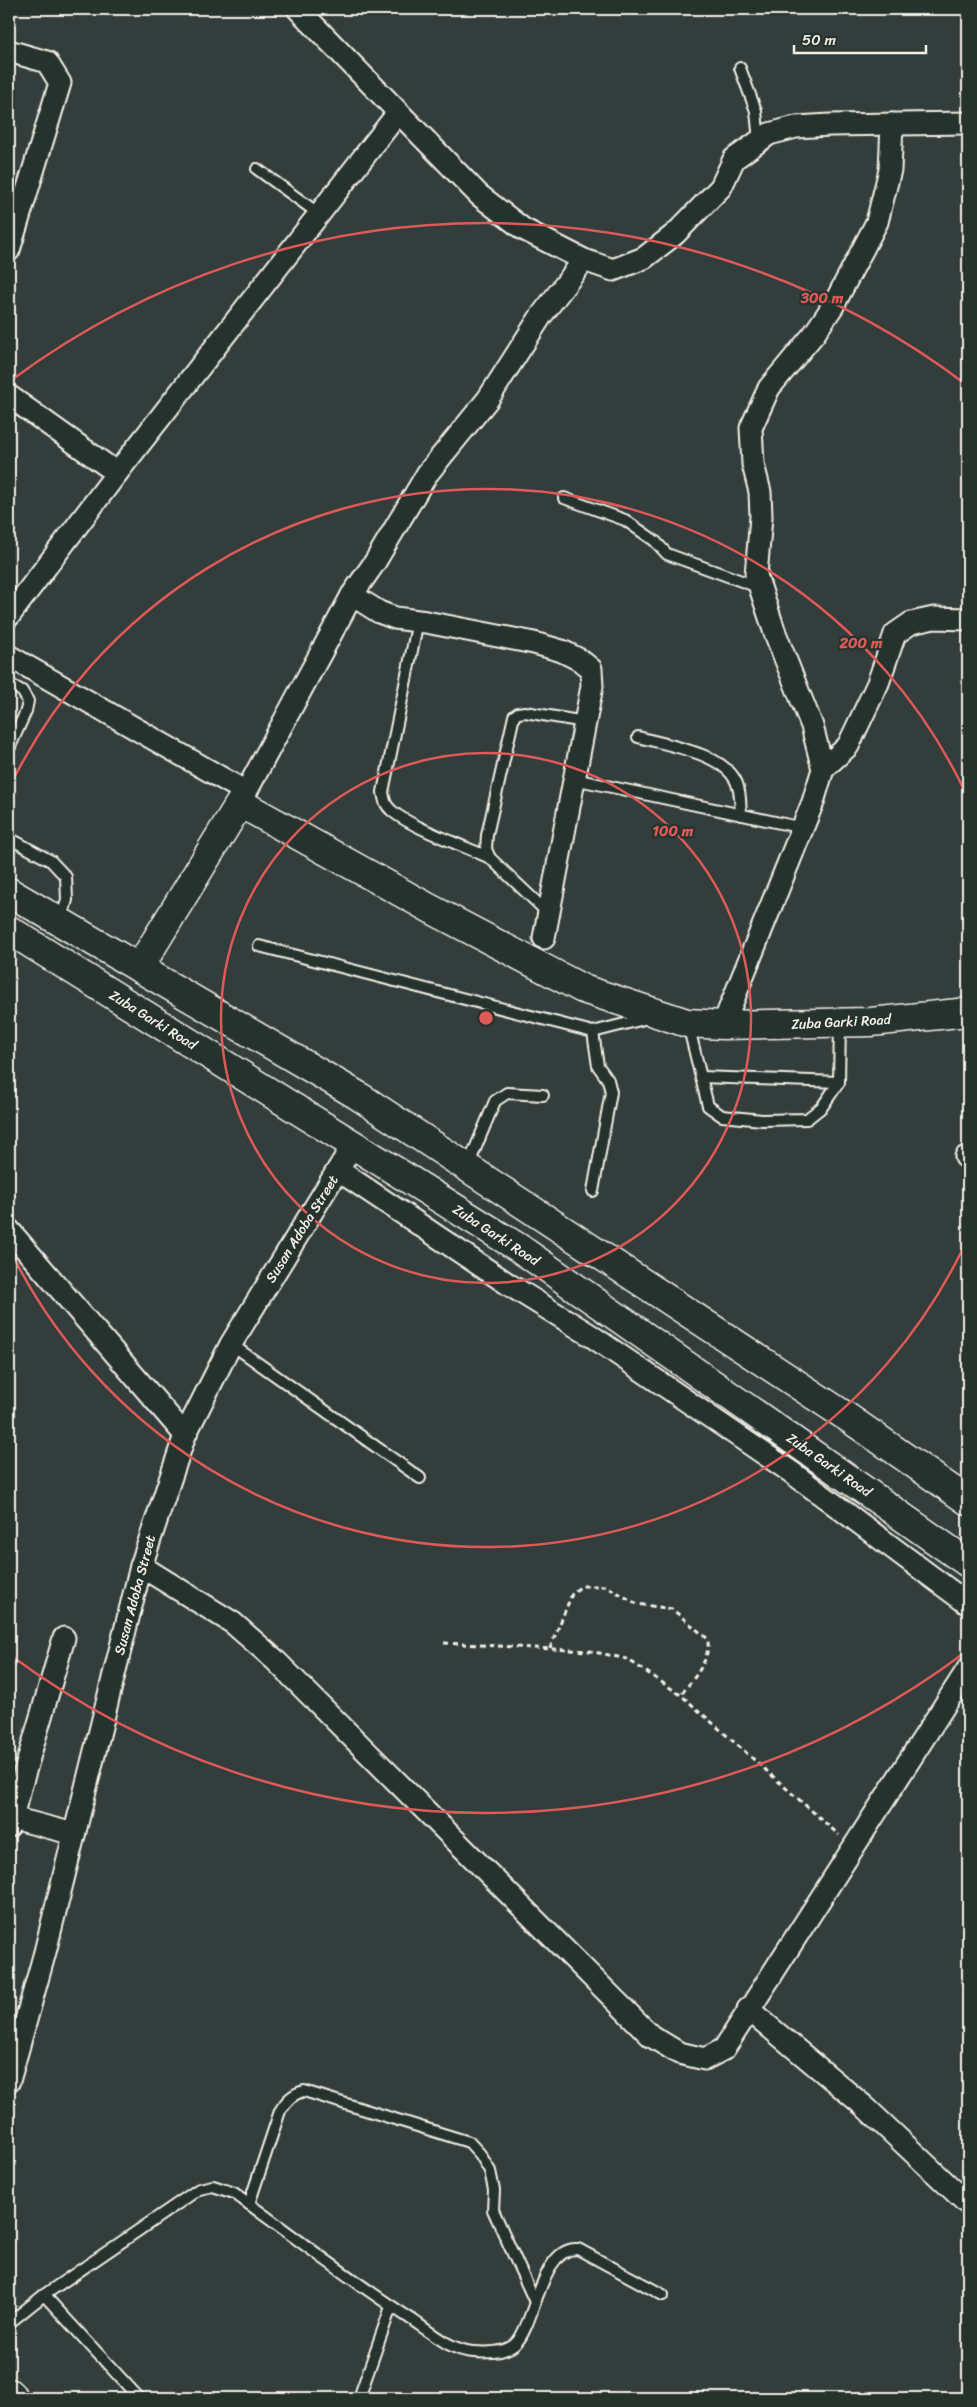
<svg xmlns="http://www.w3.org/2000/svg" width="977" height="2407" font-family="Sriracha,sans-serif">
	<style>
		.lines { fill: none; stroke-linecap: round; stroke-linejoin: round }
		.lane-casing { stroke: #f4f1e8; stroke-width: 14 }
		.street-casing { stroke: #f4f1e8; stroke-width: 25 }
		.secondary-casing { stroke: #f4f1e8; stroke-width: 31 }
		.path { stroke: #f4f1e8; stroke-width: 3; stroke-dasharray: 5 4; stroke-linecap: butt }
		.lane { stroke: #26332d; stroke-width: 10 }
		.street { stroke: #26332d; stroke-width: 21 }
		.secondary { stroke: #26332d; stroke-width: 28 }
		.ring { fill: none; stroke: #de5a58; stroke-width: 2.5 }
		.labels { text-anchor: middle; dominant-baseline: central; stroke-width: 4.5; stroke-linejoin: round; paint-order: stroke }
		.street-label { font-size: 14px; fill: #f4f1e8; stroke: #26332d }
		.centre { fill: #de5a58; stroke: #26332d; stroke-width: 2.5 }
		.ring-label { font-size: 15px; text-anchor: middle; font-weight: bold; fill: #de5a58; stroke: #26332d; stroke-width: 4.5; stroke-linejoin: round; paint-order: stroke }
	</style>
	<rect width="100%" height="100%" fill="#333e3c"/>
	<filter id="ink" filterUnits="userSpaceOnUse"><feTurbulence type="fractalNoise" baseFrequency=".02" numOctaves="2"/><feDisplacementMap in="SourceGraphic" scale="10" xChannelSelector="R" yChannelSelector="G"/><feConvolveMatrix kernelMatrix="1 2 1 2 8 2 1 2 1" color-interpolation-filters="sRGB"/></filter>
	<g filter="url(#ink)">
		<g class="lines">
			<defs>
				<g id="lane">
					<path d="M 740,68 L 756,111 L 759,141"/>
					<path d="M 257,169 L 319,214"/>
					<path d="M 564,498 L 625,520 L 655,541 L 667,554 L 758,587"/>
					<path d="M 418,621 L 383,792 C 384,799 385,805 391,810 C 408,826 466,847 490,858"/>
					<path d="M 9,684 L 22,691 L 28,701 L 26,711 L 9,749"/>
					<path d="M 638,737 C 667,745 730,754 738,787 C 741,796 740,806 741,815"/>
					<path d="M 574,779 L 803,828"/>
					<path d="M 9,838 L 51,861 L 66,877 L 67,900 L 61,920"/>
					<path d="M 548,913 L 490,858 L 486,849 L 487,835 L 514,716 L 518,713 L 525,712 L 585,722"/>
					<path d="M 259,946 L 593,1032 L 648,1018"/>
					<path d="M 688,1024 L 708,1106 L 722,1116 L 762,1120 L 807,1119 L 822,1107 L 839,1082 L 840,1023"/>
					<path d="M 593,1032 L 598,1066 L 608,1080 L 611,1092 L 593,1191"/>
					<path d="M 701,1077 L 839,1082"/>
					<path d="M 468,1166 L 495,1101 L 507,1093 L 543,1095"/>
					<path d="M 231,1344 L 420,1478"/>
					<path d="M 249,2204 L 280,2111 C 286,2101 292,2094 304,2091 L 469,2142 L 480,2154 L 490,2171 L 494,2190 L 493,2210 L 535,2302"/>
					<path d="M 44,2295 L 139,2398"/>
					<path d="M 9,2323 L 44,2295 L 199,2189 L 213,2186 L 234,2193 C 293,2236 350,2280 411,2319 C 429,2331 451,2351 474,2352 C 487,2353 508,2353 517,2342 C 536,2320 542,2246 578,2249 L 663,2295"/>
					<path d="M 359,2398 L 391,2307"/>
				</g>
				<g id="street">
					<path d="M 298,9 L 479,195 L 523,229 L 584,260 L 613,270 L 644,258 L 675,234 L 721,187 L 734,159 L 769,134 L 796,127 L 830,125 L 968,123"/>
					<path d="M 9,51 L 47,62 L 60,83 L 9,250"/>
					<path d="M 9,396 L 117,473"/>
					<path d="M 352,595 L 379,612 L 395,618 L 426,622 L 534,643 L 562,651 L 580,660 L 591,669 L 592,686 L 544,938"/>
					<path d="M 9,616 L 117,473 L 398,113"/>
					<path d="M 9,656 L 246,792 L 240,803"/>
					<path d="M 823,769 L 848,746 L 878,683 L 895,634 L 911,623 L 934,618 L 968,619"/>
					<path d="M 246,792 L 352,595 L 375,562 L 427,474 L 488,399 L 541,316 L 584,260"/>
					<path d="M 723,1025 L 813,802 L 823,769 L 812,726 L 775,633 L 756,575 L 761,517 L 760,492 L 753,464 L 751,428 L 769,388 L 814,334 L 833,306 L 877,222 L 890,170 L 892,124"/>
					<path d="M 966,1157 L 968,1157"/>
					<path d="M 338,1170 L 508,1284 L 590,1335 L 791,1472 L 968,1604"/>
					<path d="M 9,1230 L 185,1435"/>
					<path d="M 141,1566 L 233,1623 L 274,1659 L 651,2036 L 679,2053 L 705,2059 L 724,2049 L 968,1669"/>
					<path d="M 9,1817 L 74,1834"/>
					<path d="M 9,1826 L 64,1638"/>
					<path d="M 748,2009 L 864,2106 L 968,2204"/>
					<path d="M 9,2081 L 45,1952 L 141,1566 L 185,1435 L 231,1344 L 353,1145"/>
				</g>
				<g id="secondary">
					<path d="M 9,892 L 357,1095 L 847,1417 L 968,1501"/>
					<path d="M 9,930 L 519,1248 L 968,1563"/>
					<path d="M 139,968 L 240,803 L 429,908 L 583,989 L 687,1023 L 723,1025 L 871,1022 L 968,1012"/>
					<path d="M 9,2393 L 14,2398"/>
				</g>
			</defs>
			<!-- lane casing -->
			<use href="#lane" class="lane-casing"/>
			<!-- street casing -->
			<use href="#street" class="street-casing"/>
			<!-- secondary casing -->
			<use href="#secondary" class="secondary-casing"/>
			<!-- path -->
			<g class="path">
				<path d="M 444,1643 L 590,1651 L 627,1659 L 681,1695 L 839,1835"/>
				<path d="M 550,1648 L 572,1594 L 581,1586 L 606,1586 L 637,1604 L 672,1609 L 708,1639 C 710,1662 694,1677 681,1695"/>
			</g>
			<!-- lane -->
			<use href="#lane" class="lane"/>
			<!-- street -->
			<use href="#street" class="street"/>
			<!-- secondary -->
			<use href="#secondary" class="secondary"/>
		</g>
	</g>
	<!-- distance rings -->
	<g class="ring">
		<circle cx="486" cy="1018" r="265"/>
		<path d="M966 1242A530 530 0 0 1 10 1250M10 786A530 530 0 0 1 966 794"/>
		<path d="M964 1653A795 795 0 0 1 13 1657M13 379A795 795 0 0 1 964 383"/>
	</g>
	<g class="labels">
		<!-- street labels -->
		<g class="street-label">
			<text transform="translate(153 1020) rotate(32)">Zuba Garki Road</text>
			<text transform="translate(841 1022) rotate(-3)">Zuba Garki Road</text>
			<text transform="translate(302 1229) rotate(-58)">Susan Adoba Street</text>
			<text transform="translate(496 1235) rotate(33)">Zuba Garki Road</text>
			<text transform="translate(829 1465) rotate(35)">Zuba Garki Road</text>
			<text transform="translate(135 1595) rotate(-75)">Susan Adoba Street</text>
		</g>
	</g>
	<circle cx="486" cy="1018" r="8" class="centre"/>
	<g class="ring-label">
		<text x="822" y="303">300 m</text>
		<text x="861" y="648">200 m</text>
		<text x="673" y="836">100 m</text>
	</g>
	<!-- margin -->
	<rect width="977" height="2407" fill="none" stroke="#26332d" stroke-width="30"/>
	<rect x="15" y="15" width="947" height="2377" fill="none" stroke="#f4f1e8" stroke-width="2" filter="url(#ink)"/>
	<!-- scale -->
	<path d="M794 45v8h132v-8" fill="none" stroke="#f4f1e8" stroke-width="2.5"/>
	<text x="802" y="45" font-size="15" fill="#f4f1e8" stroke="#26332d" stroke-width="4" paint-order="stroke">50 m</text>
</svg>
